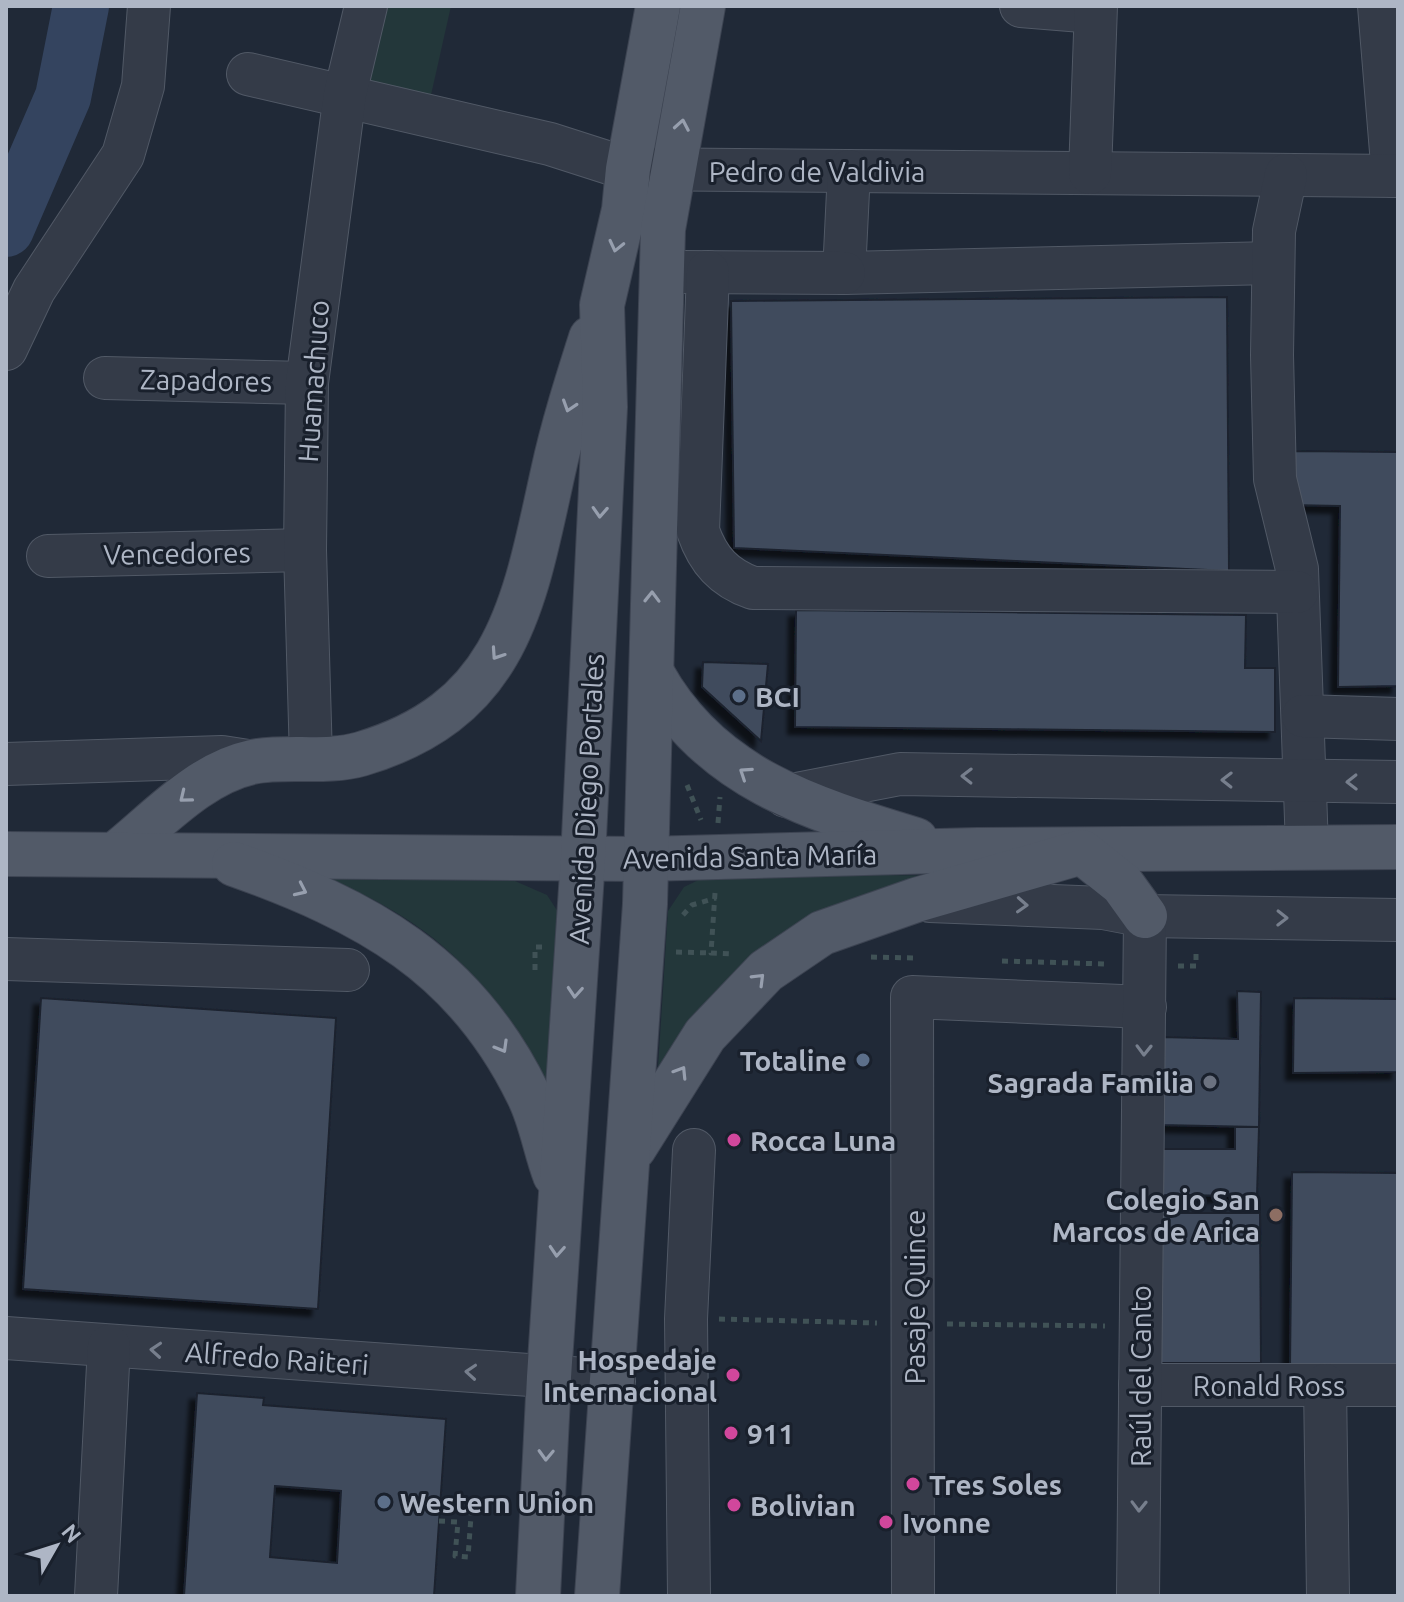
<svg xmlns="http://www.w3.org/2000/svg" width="1404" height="1602" font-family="Ubuntu,sans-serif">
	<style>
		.green { fill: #23373a }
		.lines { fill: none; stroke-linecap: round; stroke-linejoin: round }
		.river { stroke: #34445f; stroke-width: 56 }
		.building { fill: #414c5d; stroke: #1b222f; stroke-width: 2; fill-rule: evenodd; filter: url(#shadow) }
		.minor-casing { stroke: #515966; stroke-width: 44 }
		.major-casing { stroke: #3d4452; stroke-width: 46 }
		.path { stroke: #405256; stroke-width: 5; stroke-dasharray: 6 6; stroke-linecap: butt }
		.minor { stroke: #343b48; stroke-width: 42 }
		.major { stroke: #525a68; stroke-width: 44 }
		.oneway { stroke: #979fae }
		.oneway2 { stroke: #777f8d }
		.service-dot { fill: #5c6f8a; stroke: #19202c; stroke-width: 3 }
		.worship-dot { fill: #6b7280; stroke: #19202c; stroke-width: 3 }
		.hotel-dot { fill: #d1479c; stroke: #19202c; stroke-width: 3 }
		.education-dot { fill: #8d6e63; stroke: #19202c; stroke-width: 3 }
		.labels { text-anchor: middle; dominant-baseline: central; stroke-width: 6; stroke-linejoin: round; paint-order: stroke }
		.street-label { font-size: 28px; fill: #aeb6c5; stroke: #19202c }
		.poi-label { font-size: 28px; font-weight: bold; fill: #aeb6c5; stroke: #19202c; text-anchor: start }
	</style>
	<defs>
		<filter id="shadow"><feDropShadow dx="-7" dy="7" stdDeviation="2" flood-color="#0009"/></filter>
	</defs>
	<rect width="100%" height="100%" fill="#202937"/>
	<!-- green -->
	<g class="green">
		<path d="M 371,6 L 451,6 L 429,104 L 354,87 Z"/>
		<path d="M 713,873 L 957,876 L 874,895 L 656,1100 L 668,911 L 684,887 Z"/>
		<path d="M 329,879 L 515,881 L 547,895 L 560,915 L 550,1102 C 495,987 450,930 329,879 Z"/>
	</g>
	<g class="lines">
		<!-- river -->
		<path class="river" d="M 6,229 L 63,97 L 81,6"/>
	</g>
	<!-- building -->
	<g class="building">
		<path d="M 1227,297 L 1229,571 L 734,548 L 731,301 Z"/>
		<path d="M 1293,451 L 1398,452 L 1398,686 L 1338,687 L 1340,506 L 1289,505 Z"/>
		<path d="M 796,610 L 1246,615 L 1245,668 L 1275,668 L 1275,732 L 795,727 Z"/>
		<path d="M 703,662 L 768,664 L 761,741 L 702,687 Z"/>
		<path d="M 1237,991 L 1261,992 L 1259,1127 L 1160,1125 L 1161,1037 L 1238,1039 Z"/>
		<path d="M 41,998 L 336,1018 L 318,1309 L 23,1289 Z"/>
		<path d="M 1294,998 L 1398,999 L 1398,1072 L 1293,1073 Z"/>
		<path d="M 1235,1127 L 1259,1127 L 1257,1196 L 1161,1195 L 1162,1149 L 1235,1149 Z"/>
		<path d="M 1292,1172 L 1398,1173 L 1398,1369 L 1290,1369 Z"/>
		<path d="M 1159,1213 L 1260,1213 L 1261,1363 L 1160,1363 Z"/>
		<path d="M 197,1393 L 264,1398 L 263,1405 L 446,1419 L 434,1596 L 184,1596 ZM 275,1486 L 341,1491 L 337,1563 L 270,1557 Z"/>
	</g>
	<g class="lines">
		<defs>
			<g id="minor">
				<path d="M 1021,6 L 1095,12"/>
				<path d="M 1379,6 L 1393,176"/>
				<path d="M 248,74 L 550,144 L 628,169 L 1398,176"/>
				<path d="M 849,171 L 844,273 L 1273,263"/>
				<path d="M 1090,173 L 1096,6"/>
				<path d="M 1286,175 L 1274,231 L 1272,355 L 1275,479 L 1297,569 L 1307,847"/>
				<path d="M 681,272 L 844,273"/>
				<path d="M 708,272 L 698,531 C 708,560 724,578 753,588 L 1297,592"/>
				<path d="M 6,349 L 34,290 L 123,155 L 143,86 L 149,6"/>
				<path d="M 105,378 L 307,383"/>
				<path d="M 48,556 L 305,550"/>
				<path d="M 1303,716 L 1398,719"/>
				<path d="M 311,759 L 305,550 L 307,383 L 345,94 L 366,6"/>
				<path d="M 6,764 L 222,757 L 254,762"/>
				<path d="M 786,796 L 900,774 L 1398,782"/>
				<path d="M 930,901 L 1103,908 L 1145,916 L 1398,920"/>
				<path d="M 6,959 L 348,970"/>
				<path d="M 6,1338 L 614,1381"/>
				<path d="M 1140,1385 L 1398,1385"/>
				<path d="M 1325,1385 L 1328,1596"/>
				<path d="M 96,1596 L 109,1346"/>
				<path d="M 689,1596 L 686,1319 L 694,1150"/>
				<path d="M 913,1596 L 912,997 L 1145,1007"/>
				<path d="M 1138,1596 L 1145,916"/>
			</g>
			<g id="major">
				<path d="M 653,675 C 710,778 810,808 916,840"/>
				<path d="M 117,853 C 158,820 200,773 252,762 C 287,755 326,764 361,754 C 509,710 524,603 553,472 C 563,426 577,382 591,338"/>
				<path d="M 6,854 L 646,859 L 977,850 L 1398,847"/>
				<path d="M 234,864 C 366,911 465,964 528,1094 C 541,1119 545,1149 555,1175"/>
				<path d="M 634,1148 L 705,1035 L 766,971 L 822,933 L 916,900 L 1082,852 L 1122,884 L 1145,916"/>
				<path d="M 538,1596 L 549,1377 L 583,858 L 605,407 L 602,305 L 624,210 L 628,169 L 658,6"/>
				<path d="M 597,1596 L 645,904 L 663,229 L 703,6"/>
			</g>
		</defs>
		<!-- minor casing -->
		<use href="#minor" class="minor-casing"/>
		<!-- major casing -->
		<use href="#major" class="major-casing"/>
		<!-- path -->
		<g class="path">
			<path d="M 687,785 L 701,820"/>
			<path d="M 718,823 L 720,797"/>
			<path d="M 715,893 L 711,953 L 733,954"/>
			<path d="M 683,915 L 692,905 L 716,898"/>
			<path d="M 676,952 L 711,953"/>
			<path d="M 871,957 L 913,958"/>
			<path d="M 1002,961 L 1108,964"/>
			<path d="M 1178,966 L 1196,966 L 1196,954"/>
			<path d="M 535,970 L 535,947 L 542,947"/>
			<path d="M 719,1319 L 877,1323"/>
			<path d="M 947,1324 L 1105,1326"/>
			<path d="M 439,1521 L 458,1522 L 455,1556 L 468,1557 L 472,1503 L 507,1507"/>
		</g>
		<!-- minor -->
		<use href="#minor" class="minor"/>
		<!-- major -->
		<use href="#major" class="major"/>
	</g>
	<!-- one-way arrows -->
	<defs><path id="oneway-chevron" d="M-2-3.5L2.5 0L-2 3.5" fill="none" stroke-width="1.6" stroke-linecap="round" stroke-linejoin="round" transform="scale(2)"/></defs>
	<g class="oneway">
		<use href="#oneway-chevron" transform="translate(682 125) rotate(-80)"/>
		<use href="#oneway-chevron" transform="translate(616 246) rotate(103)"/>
		<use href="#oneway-chevron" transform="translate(569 406) rotate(108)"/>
		<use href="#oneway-chevron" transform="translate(600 512) rotate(93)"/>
		<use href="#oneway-chevron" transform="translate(652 597) rotate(-89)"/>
		<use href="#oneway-chevron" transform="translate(497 654) rotate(124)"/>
		<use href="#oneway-chevron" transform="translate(745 773) rotate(-146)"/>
		<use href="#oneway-chevron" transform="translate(185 797) rotate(141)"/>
		<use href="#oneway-chevron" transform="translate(301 890) rotate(25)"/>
		<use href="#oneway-chevron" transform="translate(759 979) rotate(-45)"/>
		<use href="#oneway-chevron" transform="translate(575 992) rotate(94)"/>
		<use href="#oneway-chevron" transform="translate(502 1047) rotate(60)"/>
		<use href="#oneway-chevron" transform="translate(681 1072) rotate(-58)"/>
		<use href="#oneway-chevron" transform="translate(557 1251) rotate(94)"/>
		<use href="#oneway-chevron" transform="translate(546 1455) rotate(92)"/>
	</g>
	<g class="oneway2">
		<use href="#oneway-chevron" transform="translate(967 776) rotate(-179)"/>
		<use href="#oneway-chevron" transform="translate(1227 780) rotate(-179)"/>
		<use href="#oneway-chevron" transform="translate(1352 782) rotate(179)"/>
		<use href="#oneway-chevron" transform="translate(1022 905) rotate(3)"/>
		<use href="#oneway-chevron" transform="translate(1282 918) rotate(1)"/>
		<use href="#oneway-chevron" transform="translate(1144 1050) rotate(91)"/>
		<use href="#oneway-chevron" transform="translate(156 1350) rotate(-176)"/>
		<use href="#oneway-chevron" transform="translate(471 1372) rotate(-176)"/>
		<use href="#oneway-chevron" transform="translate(1139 1506) rotate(91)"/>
	</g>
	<!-- markers -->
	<g class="service-dot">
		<circle cx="739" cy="696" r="8"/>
		<circle cx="863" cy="1060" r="8"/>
		<circle cx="384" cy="1502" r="8"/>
	</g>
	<circle class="worship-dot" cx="1210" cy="1082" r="8"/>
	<g class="hotel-dot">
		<circle cx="734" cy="1140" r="8"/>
		<circle cx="733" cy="1375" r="8"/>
		<circle cx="731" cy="1433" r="8"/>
		<circle cx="913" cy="1484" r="8"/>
		<circle cx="734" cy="1505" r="8"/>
		<circle cx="886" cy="1522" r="8"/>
	</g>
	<circle class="education-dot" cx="1276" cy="1215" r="8"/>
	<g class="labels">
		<!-- street labels -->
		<g class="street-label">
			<text x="817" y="171">Pedro de Valdivia</text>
			<text transform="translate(206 380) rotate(1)">Zapadores</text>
			<text transform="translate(313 381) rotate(-86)">Huamachuco</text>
			<text transform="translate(177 553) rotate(-1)">Vencedores</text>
			<text transform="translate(586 799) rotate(-87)">Avenida Diego Portales</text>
			<text transform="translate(750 856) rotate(-1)">Avenida Santa María</text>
			<text transform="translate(914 1297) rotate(-90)">Pasaje Quince</text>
			<text transform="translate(277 1358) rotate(4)">Alfredo Raiteri</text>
			<text transform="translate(1140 1376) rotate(-90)">Raúl del Canto</text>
			<text x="1269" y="1385">Ronald Ross</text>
		</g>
		<!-- poi labels -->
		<g class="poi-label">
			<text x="755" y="696">BCI</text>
			<text x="847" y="1060" text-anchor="end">Totaline</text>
			<text x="1194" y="1082" text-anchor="end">Sagrada Familia</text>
			<text x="750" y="1140">Rocca Luna</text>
			<text x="1260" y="1199" text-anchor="end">Colegio San<tspan x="1260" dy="32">Marcos de Arica</tspan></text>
			<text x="717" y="1359" text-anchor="end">Hospedaje<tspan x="717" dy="32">Internacional</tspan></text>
			<text x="747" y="1433">911</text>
			<text x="929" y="1484">Tres Soles</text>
			<text x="400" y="1502">Western Union</text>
			<text x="750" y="1505">Bolivian</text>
			<text x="902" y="1522">Ivonne</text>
		</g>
	</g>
	<!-- border -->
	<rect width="1404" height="1602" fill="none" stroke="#aeb6c5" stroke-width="16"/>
	<!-- north arrow -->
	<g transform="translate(56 1546) rotate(51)" stroke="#19202c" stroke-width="6" paint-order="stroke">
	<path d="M0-6L14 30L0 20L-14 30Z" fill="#aeb6c5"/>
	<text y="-12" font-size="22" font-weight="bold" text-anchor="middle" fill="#aeb6c5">N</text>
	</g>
</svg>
